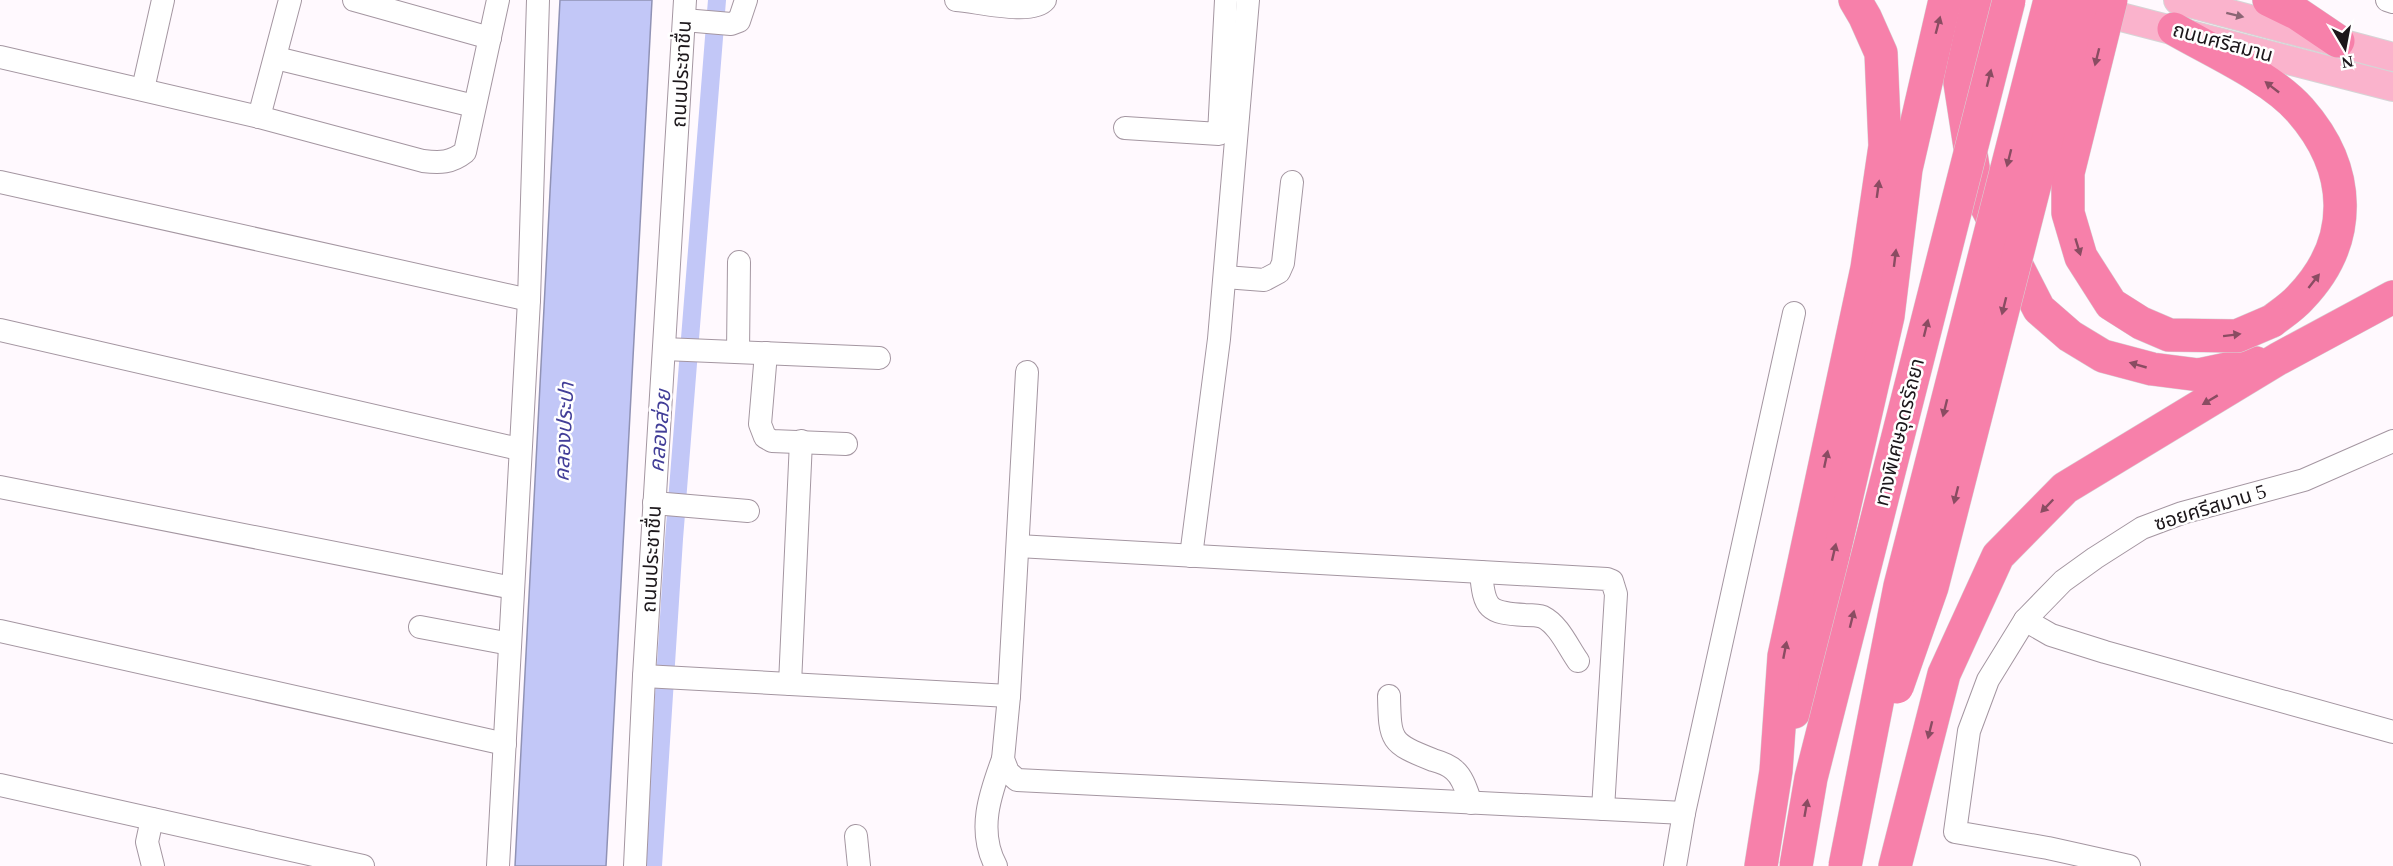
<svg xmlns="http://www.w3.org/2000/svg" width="2393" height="866" font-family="'Times New Roman','Noto Sans Thai',serif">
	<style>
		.water { fill: #c2c7f7; stroke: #9092b5; stroke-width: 1.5 }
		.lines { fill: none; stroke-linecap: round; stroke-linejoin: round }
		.canal { stroke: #c2c7f7; stroke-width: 18 }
		.minor-casing { stroke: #a496a1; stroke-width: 24 }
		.major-casing { stroke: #d6d5d6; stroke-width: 30 }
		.highway-casing { stroke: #d6d5d6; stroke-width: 34 }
		.minor { stroke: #fff; stroke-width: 22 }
		.major { stroke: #fab3cc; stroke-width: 28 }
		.highway { stroke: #f780aa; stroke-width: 33 }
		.highway-bridge-casing { stroke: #d6d5d6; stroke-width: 34; stroke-linecap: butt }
		.highway-bridge { stroke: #f780aa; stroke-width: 33 }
		.oneway { fill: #8b6574 }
		.oneway2 { fill: #8a4c62 }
		.labels { text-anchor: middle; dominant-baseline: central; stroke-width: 5; stroke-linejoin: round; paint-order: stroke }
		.street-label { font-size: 20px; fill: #1c171b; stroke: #fff }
		.water-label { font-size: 21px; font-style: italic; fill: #423e98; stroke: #fff }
	</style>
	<rect width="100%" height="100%" fill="#fff9fe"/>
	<!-- water -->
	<path class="water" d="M 560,0 L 652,0 L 606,866 L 515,866 Z"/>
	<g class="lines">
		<!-- canal -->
		<path class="canal" d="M 653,866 L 674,539 L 717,0"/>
		<defs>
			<g id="minor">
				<path d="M 354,0 L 490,38"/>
				<path d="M 956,0 C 976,1 1032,16 1045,0"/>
				<path d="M 2387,0 L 2393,2"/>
				<path d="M 684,20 L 731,24 L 739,21 L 746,0"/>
				<path d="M 0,57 L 259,117 L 423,161 C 440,163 451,163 465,152 L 498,0"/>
				<path d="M 276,58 L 474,106"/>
				<path d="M 143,89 L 163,0"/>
				<path d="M 259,117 L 290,0"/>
				<path d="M 1125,128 L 1219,134 L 1226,0"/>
				<path d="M 0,182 L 529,300"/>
				<path d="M 1225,277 L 1264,280 L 1279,272 L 1283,263 L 1292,182"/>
				<path d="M 0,330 L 519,449"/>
				<path d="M 664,349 L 879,358"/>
				<path d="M 738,352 L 739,262"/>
				<path d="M 766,353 L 760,424 L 765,437 L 772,441 L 846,444"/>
				<path d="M 1027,372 L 1009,696 L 1003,759 L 1008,772 L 1017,780 L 1684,813"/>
				<path d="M 0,487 L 513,588"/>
				<path d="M 654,503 L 748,511"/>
				<path d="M 1018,546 L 1607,579 L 1612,581 L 1616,594 L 1603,809"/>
				<path d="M 1191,556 L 1219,339 L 1248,0"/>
				<path d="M 1481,572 C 1484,609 1488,613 1525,615 C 1531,615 1538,615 1543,617 C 1559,625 1568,647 1578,661"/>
				<path d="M 2025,620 L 2051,635 L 2105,652 L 2393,732"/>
				<path d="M 420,627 L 510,644"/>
				<path d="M 0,631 L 505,744"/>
				<path d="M 644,676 L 1009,696"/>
				<path d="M 790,684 L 801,441"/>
				<path d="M 1389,696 C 1390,741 1390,743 1433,760 C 1440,762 1449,765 1454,770 C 1463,777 1467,792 1471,803"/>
				<path d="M 0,785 L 363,866"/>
				<path d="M 152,819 L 147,842 L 153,866"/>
				<path d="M 856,836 L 859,866"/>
				<path d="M 498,866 L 529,300 L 538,0"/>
				<path d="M 635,866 L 644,676 L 685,0"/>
				<path d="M 996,866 C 977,831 990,794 1003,759"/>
				<path d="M 1675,866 L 1684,813 L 1794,313"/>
				<path d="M 2129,866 L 2048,848 L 1955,832 L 1969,731 L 1988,680 L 2025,620 L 2063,581 L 2095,558 L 2142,528 L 2182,513 L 2304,480 L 2393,441"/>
			</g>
			<g id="major">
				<path d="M 2178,0 L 2393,57"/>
				<path d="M 2086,8 L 2393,87"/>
			</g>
			<g id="highway">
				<path d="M 1978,0 L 1960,83 L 1976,186 L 2039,309 L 2070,336 L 2103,356 L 2152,369 L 2199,375 L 2256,363"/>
				<path d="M 2269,0 L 2298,14 L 2338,41"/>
				<path d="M 2174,29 C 2212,51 2271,77 2300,110 C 2352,169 2355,241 2300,298 C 2292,307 2281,314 2272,321"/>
				<path d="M 1794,712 L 1809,661 L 1888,316 L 1906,169 L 1945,0"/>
				<path d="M 1761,866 L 1776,771 L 1784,656 L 1867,268 L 1885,146 L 1881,53 L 1865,17 L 1855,0"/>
				<path d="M 1895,866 L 1944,674 L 1998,556 L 2065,488 L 2278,359 L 2393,297"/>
			</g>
		</defs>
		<!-- minor casing -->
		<use href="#minor" class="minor-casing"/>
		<!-- major casing -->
		<use href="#major" class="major-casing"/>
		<!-- highway casing -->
		<use href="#highway" class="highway-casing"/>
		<!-- minor -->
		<use href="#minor" class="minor"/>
		<!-- major -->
		<use href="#major" class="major"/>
		<!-- highway -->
		<use href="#highway" class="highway"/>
		<defs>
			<g id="highway-bridge">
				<path d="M 2111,0 L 2068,173 L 2068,213 L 2081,257 L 2111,304 L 2141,323 L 2169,335 L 2237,336 L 2272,321"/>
				<path d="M 1897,687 L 1932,587 L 2082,0"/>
				<path d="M 1796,866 L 1811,778 L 2009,0"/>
				<path d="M 1845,866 L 1900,586 L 2050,0"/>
			</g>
		</defs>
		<!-- highway-bridge casing -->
		<use href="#highway-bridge" class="highway-bridge-casing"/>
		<!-- highway-bridge -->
		<use href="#highway-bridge" class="highway-bridge"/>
	</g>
	<!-- one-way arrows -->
	<defs><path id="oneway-solid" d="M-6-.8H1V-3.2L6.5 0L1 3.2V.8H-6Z" transform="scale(1.5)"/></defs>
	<use class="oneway" href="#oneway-solid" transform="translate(2235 15) rotate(14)"/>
	<g class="oneway2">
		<use href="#oneway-solid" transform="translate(1938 25) rotate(-75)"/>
		<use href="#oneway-solid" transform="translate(2097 57) rotate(104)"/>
		<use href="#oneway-solid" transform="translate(1989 78) rotate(-76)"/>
		<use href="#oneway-solid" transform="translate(2272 87) rotate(-142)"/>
		<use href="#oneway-solid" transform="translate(2009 158) rotate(104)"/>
		<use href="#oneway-solid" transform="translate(1878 189) rotate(-82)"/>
		<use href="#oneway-solid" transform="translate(2078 247) rotate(73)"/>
		<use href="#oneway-solid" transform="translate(1895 258) rotate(-83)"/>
		<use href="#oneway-solid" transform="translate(2314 281) rotate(-52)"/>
		<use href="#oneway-solid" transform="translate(2004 306) rotate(104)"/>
		<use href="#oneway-solid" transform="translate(1926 328) rotate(-76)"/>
		<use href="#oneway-solid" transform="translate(2232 335) rotate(-7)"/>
		<use href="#oneway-solid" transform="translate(2138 365) rotate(-164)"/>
		<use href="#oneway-solid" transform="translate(2210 400) rotate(149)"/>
		<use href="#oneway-solid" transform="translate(1945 408) rotate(104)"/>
		<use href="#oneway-solid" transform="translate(1826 459) rotate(-78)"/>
		<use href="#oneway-solid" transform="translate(1956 495) rotate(104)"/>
		<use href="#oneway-solid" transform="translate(2047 506) rotate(134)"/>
		<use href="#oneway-solid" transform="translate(1834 552) rotate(-77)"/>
		<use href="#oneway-solid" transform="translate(1852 619) rotate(-76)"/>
		<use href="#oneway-solid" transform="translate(1785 650) rotate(-79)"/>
		<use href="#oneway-solid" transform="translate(1930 730) rotate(104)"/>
		<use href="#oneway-solid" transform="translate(1806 808) rotate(-80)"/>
	</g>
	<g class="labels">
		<!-- street labels -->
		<g class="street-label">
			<text transform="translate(2223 42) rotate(15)">ถนนศรีสมาน</text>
			<text transform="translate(681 74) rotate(-87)">ถนนประชาชื่น</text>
			<text transform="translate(1899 432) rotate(-76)">ทางพิเศษอุดรรัถยา</text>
			<text transform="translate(2210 507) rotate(-17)">ซอยศรีสมาน 5</text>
			<text transform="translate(651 559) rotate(-87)">ถนนประชาชื่น</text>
		</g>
		<!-- water labels -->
		<g class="water-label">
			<text transform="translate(660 431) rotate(-85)">คลองส่วย</text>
			<text transform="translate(564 432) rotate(-87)">คลองประปา</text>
		</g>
	</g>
	<!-- north arrow -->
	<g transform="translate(2345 48) rotate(170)" stroke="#ffffff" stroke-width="4.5" paint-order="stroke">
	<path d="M0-4.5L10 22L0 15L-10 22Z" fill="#1c171b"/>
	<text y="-9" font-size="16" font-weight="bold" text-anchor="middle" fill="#1c171b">N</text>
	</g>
</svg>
